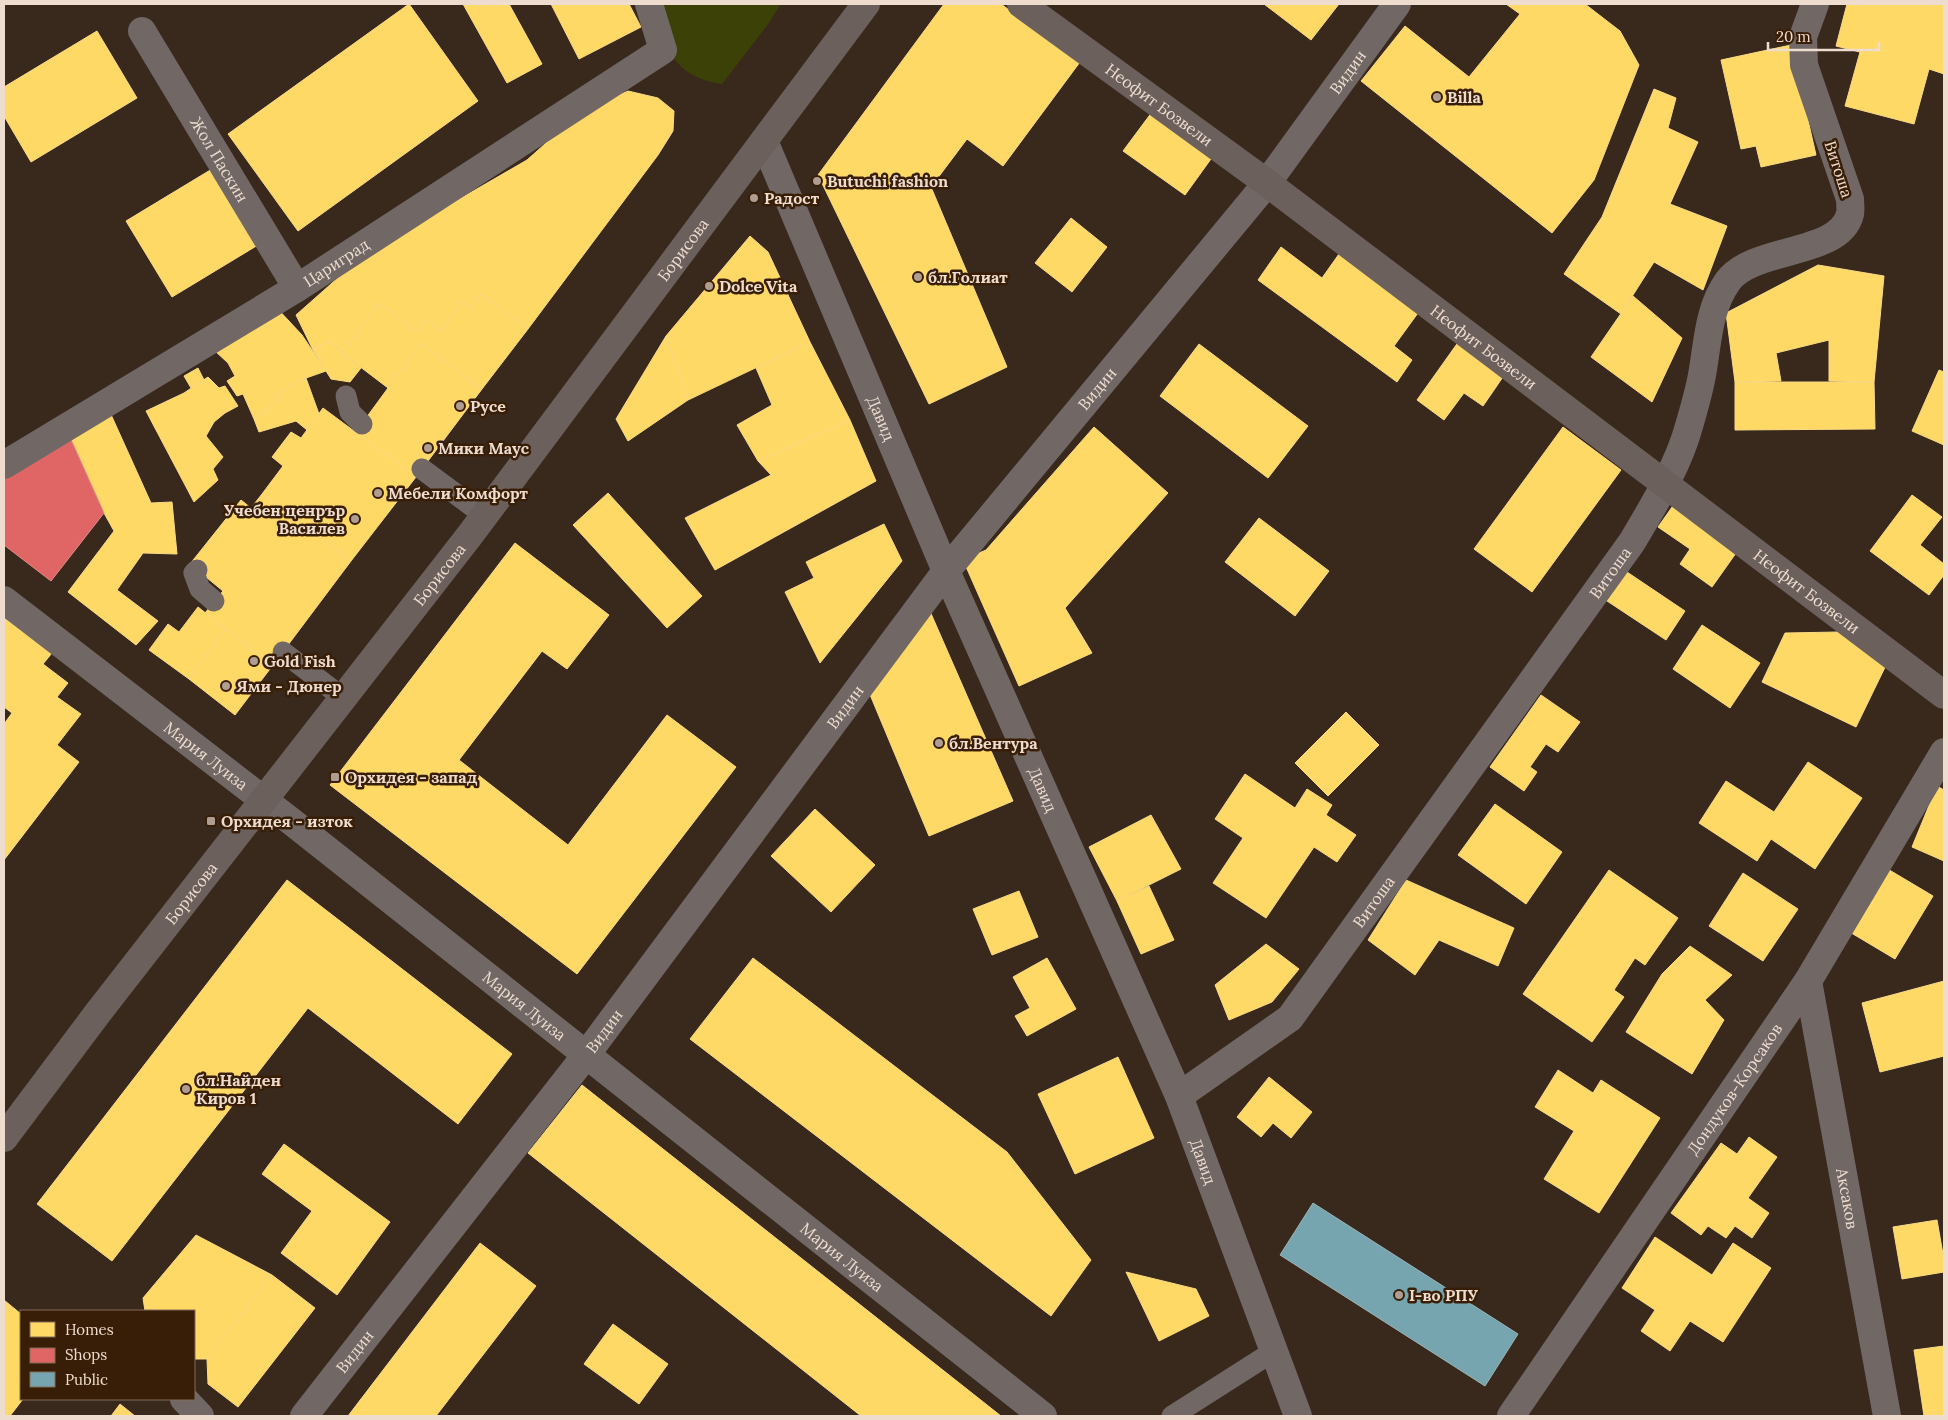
<svg xmlns="http://www.w3.org/2000/svg" width="1948" height="1420" font-family="Lora,serif">
	<style>
		.green { fill: #3c4107 }
		.homes { fill: #ffd966; stroke: #fada86 }
		.shops { fill: #e06666; stroke: #e48986 }
		.public { fill: #76a5af; stroke: #9ab6b9 }
		.lines { fill: none; stroke-linecap: round; stroke-linejoin: round }
		.service { stroke: #716866; stroke-width: 21 }
		.minor { stroke: #716866; stroke-width: 28 }
		.tertiary { stroke: #716866; stroke-width: 28 }
		.secondary { stroke: #6c605c; stroke-width: 28 }
		.poi-dot { fill: #af9d91; stroke: #391e07; stroke-width: 2 }
		.labels { text-anchor: middle; dominant-baseline: central; stroke-width: 5; stroke-linejoin: round; paint-order: stroke }
		.street-label { font-size: 16px; fill: #eedccf; stroke: #391e07 }
		.poi-label { font-size: 16px; font-weight: bold; fill: #eedccf; stroke: #391e07; text-anchor: start }
	</style>
	<rect width="100%" height="100%" fill="#39291d"/>
	<!-- green -->
	<path class="green" d="M 662,4 L 781,4 L 766,27 L 722,84 C 705,82 687,75 676,61 C 670,53 664,16 662,4 Z"/>
	<!-- homes -->
	<g class="homes">
		<path d="M 409,4 L 478,101 L 298,231 L 228,134 Z"/>
		<path d="M 463,4 L 509,4 L 542,64 L 507,83 Z"/>
		<path d="M 551,4 L 629,4 L 641,27 L 579,59 Z"/>
		<path d="M 944,4 L 1001,4 L 1080,62 L 1003,166 L 967,139 L 931,187 L 1007,367 L 929,404 L 818,175 Z"/>
		<path d="M 1264,4 L 1339,4 L 1311,40 Z"/>
		<path d="M 1506,4 L 1585,4 L 1620,31 L 1639,65 L 1594,180 L 1552,233 L 1361,81 L 1405,26 L 1469,77 L 1520,14 Z"/>
		<path d="M 1847,4 L 1944,4 L 1944,74 L 1929,69 L 1914,124 L 1845,106 L 1860,52 L 1836,46 Z"/>
		<path d="M 97,31 L 137,98 L 31,162 L 4,116 L 4,87 Z"/>
		<path d="M 1791,45 L 1816,155 L 1761,167 L 1756,146 L 1741,149 L 1721,60 Z"/>
		<path d="M 1654,89 L 1676,98 L 1668,128 L 1698,142 L 1670,204 L 1727,226 L 1703,290 L 1654,262 L 1621,314 L 1564,274 L 1602,217 Z"/>
		<path d="M 628,91 L 658,98 L 674,111 L 673,131 L 658,155 L 528,329 L 481,294 L 471,308 L 462,302 L 441,331 L 426,319 L 417,332 L 379,303 L 342,353 L 331,341 L 313,350 L 296,315 L 366,253 L 527,160 L 574,118 L 597,105 Z"/>
		<path d="M 1155,108 L 1216,152 L 1185,195 L 1123,151 Z"/>
		<path d="M 212,169 L 258,245 L 172,297 L 126,221 Z"/>
		<path d="M 1071,218 L 1107,247 L 1072,292 L 1035,263 Z"/>
		<path d="M 750,236 L 768,252 L 810,342 L 688,400 L 666,336 Z"/>
		<path d="M 1281,247 L 1322,278 L 1339,254 L 1418,313 L 1394,346 L 1412,360 L 1397,382 L 1258,280 Z"/>
		<path d="M 1818,265 L 1884,276 L 1874,382 L 1829,381 L 1829,340 L 1776,353 L 1781,381 L 1735,382 L 1726,313 Z"/>
		<path d="M 481,294 L 528,329 L 482,389 L 421,343 L 388,388 L 342,353 L 379,303 L 417,332 L 426,319 L 441,331 L 462,302 L 471,308 Z"/>
		<path d="M 1633,296 L 1682,338 L 1652,402 L 1591,357 Z"/>
		<path d="M 275,306 L 302,335 L 326,371 L 306,378 L 276,395 L 279,401 L 254,419 L 243,394 L 237,396 L 227,381 L 235,376 L 228,363 L 214,350 Z"/>
		<path d="M 666,336 L 688,400 L 628,441 L 616,419 Z"/>
		<path d="M 331,341 L 342,353 L 361,368 L 350,382 L 331,379 L 313,350 Z"/>
		<path d="M 1459,341 L 1505,374 L 1483,406 L 1464,393 L 1444,420 L 1417,400 Z"/>
		<path d="M 810,342 L 850,420 L 758,461 L 737,425 L 772,405 L 756,368 Z"/>
		<path d="M 421,343 L 482,389 L 416,477 L 355,433 Z"/>
		<path d="M 1199,344 L 1308,426 L 1268,478 L 1160,396 Z"/>
		<path d="M 198,368 L 204,380 L 191,388 L 184,376 Z"/>
		<path d="M 1939,370 L 1944,372 L 1944,445 L 1912,431 Z"/>
		<path d="M 208,377 L 219,388 L 225,386 L 238,406 L 225,413 L 214,422 L 206,436 L 223,457 L 213,469 L 218,480 L 194,502 L 146,411 L 184,393 Z"/>
		<path d="M 306,378 L 319,414 L 307,430 L 296,421 L 259,432 L 254,419 L 279,401 L 276,395 Z"/>
		<path d="M 1735,382 L 1874,382 L 1875,429 L 1735,430 Z"/>
		<path d="M 108,408 L 151,503 L 172,502 L 177,554 L 143,553 L 117,590 L 158,621 L 136,645 L 68,592 L 114,531 L 104,513 L 69,435 Z"/>
		<path d="M 323,408 L 416,477 L 351,561 L 262,494 L 283,466 L 272,457 L 291,432 L 301,438 Z"/>
		<path d="M 850,420 L 876,481 L 715,570 L 685,518 L 771,475 L 758,461 Z"/>
		<path d="M 1094,427 L 1168,493 L 1065,608 L 1092,653 L 1019,686 L 963,560 L 986,550 Z"/>
		<path d="M 1563,427 L 1621,470 L 1532,592 L 1474,549 Z"/>
		<path d="M 608,493 L 702,596 L 667,628 L 573,525 Z"/>
		<path d="M 262,494 L 351,561 L 273,665 L 205,613 L 223,591 L 190,564 L 241,500 L 251,508 Z"/>
		<path d="M 1912,495 L 1942,517 L 1920,545 L 1944,564 L 1944,575 L 1929,595 L 1870,551 Z"/>
		<path d="M 1677,500 L 1741,546 L 1712,587 L 1680,564 L 1690,549 L 1658,527 Z"/>
		<path d="M 1259,518 L 1329,571 L 1295,616 L 1225,562 Z"/>
		<path d="M 884,524 L 902,561 L 820,663 L 785,592 L 814,578 L 806,562 Z"/>
		<path d="M 515,543 L 609,615 L 567,669 L 542,651 L 459,760 L 568,845 L 667,715 L 736,767 L 577,974 L 330,785 Z"/>
		<path d="M 1624,570 L 1685,611 L 1666,640 L 1604,599 Z"/>
		<path d="M 198,607 L 226,629 L 189,679 L 149,650 L 168,624 L 179,632 Z"/>
		<path d="M 929,609 L 1013,801 L 929,836 L 866,685 Z"/>
		<path d="M 4,616 L 52,653 L 43,664 L 68,683 L 57,697 L 81,714 L 57,745 L 79,762 L 4,860 L 4,724 L 12,713 L 4,707 Z"/>
		<path d="M 1702,625 L 1760,663 L 1730,708 L 1673,669 Z"/>
		<path d="M 226,629 L 273,665 L 235,715 L 189,679 Z"/>
		<path d="M 1838,632 L 1890,657 L 1856,727 L 1762,682 L 1785,633 Z"/>
		<path d="M 1541,695 L 1580,722 L 1558,752 L 1546,744 L 1530,767 L 1537,772 L 1524,791 L 1490,767 Z"/>
		<path d="M 1346,712 L 1379,745 L 1328,796 L 1295,763 Z"/>
		<path d="M 1808,762 L 1862,798 L 1815,869 L 1771,839 L 1757,861 L 1699,823 L 1726,781 L 1774,812 Z"/>
		<path d="M 1245,774 L 1295,808 L 1307,789 L 1332,805 L 1326,815 L 1356,835 L 1337,862 L 1314,847 L 1266,918 L 1213,883 L 1243,838 L 1215,819 Z"/>
		<path d="M 1937,786 L 1944,790 L 1944,861 L 1912,847 Z"/>
		<path d="M 1495,804 L 1562,852 L 1526,904 L 1458,855 Z"/>
		<path d="M 815,809 L 875,865 L 831,912 L 771,856 Z"/>
		<path d="M 1151,815 L 1181,869 L 1117,901 L 1089,847 Z"/>
		<path d="M 1886,868 L 1933,896 L 1895,959 L 1848,931 Z"/>
		<path d="M 1609,870 L 1678,918 L 1645,965 L 1635,958 L 1614,990 L 1624,997 L 1592,1042 L 1523,994 Z"/>
		<path d="M 1743,873 L 1798,909 L 1763,961 L 1709,926 Z"/>
		<path d="M 287,880 L 512,1054 L 458,1124 L 308,1008 L 112,1261 L 37,1204 Z"/>
		<path d="M 1406,880 L 1514,928 L 1498,966 L 1439,940 L 1415,975 L 1368,940 Z"/>
		<path d="M 1149,886 L 1174,940 L 1141,954 L 1117,901 Z"/>
		<path d="M 1019,891 L 1038,937 L 992,955 L 973,909 Z"/>
		<path d="M 1266,944 L 1299,969 L 1272,1002 L 1229,1020 L 1215,985 Z"/>
		<path d="M 1690,946 L 1732,975 L 1705,1000 L 1724,1020 L 1692,1074 L 1626,1032 L 1662,974 Z"/>
		<path d="M 753,958 L 1007,1152 L 1091,1260 L 1051,1316 L 690,1039 Z"/>
		<path d="M 1047,958 L 1076,1009 L 1027,1036 L 1015,1016 L 1030,1008 L 1013,977 Z"/>
		<path d="M 1944,981 L 1944,1056 L 1880,1072 L 1862,1003 Z"/>
		<path d="M 1118,1057 L 1154,1138 L 1075,1174 L 1038,1094 Z"/>
		<path d="M 1558,1070 L 1593,1093 L 1601,1080 L 1660,1118 L 1599,1213 L 1544,1179 L 1574,1131 L 1535,1107 Z"/>
		<path d="M 1269,1077 L 1312,1112 L 1291,1138 L 1273,1123 L 1261,1137 L 1237,1117 Z"/>
		<path d="M 582,1085 L 1001,1416 L 861,1416 L 528,1153 Z"/>
		<path d="M 1749,1137 L 1777,1157 L 1748,1198 L 1769,1213 L 1752,1238 L 1735,1226 L 1726,1238 L 1708,1226 L 1701,1235 L 1671,1213 L 1721,1143 L 1737,1154 Z"/>
		<path d="M 284,1144 L 390,1222 L 337,1295 L 281,1253 L 312,1211 L 262,1174 Z"/>
		<path d="M 1937,1220 L 1944,1260 L 1944,1272 L 1902,1279 L 1893,1227 Z"/>
		<path d="M 196,1235 L 272,1275 L 207,1359 L 194,1359 L 194,1311 L 145,1311 L 143,1298 Z"/>
		<path d="M 1655,1237 L 1712,1275 L 1733,1243 L 1771,1268 L 1723,1342 L 1690,1321 L 1670,1351 L 1641,1331 L 1655,1310 L 1622,1288 Z"/>
		<path d="M 480,1243 L 536,1286 L 436,1416 L 348,1416 Z"/>
		<path d="M 1126,1272 L 1196,1289 L 1209,1316 L 1159,1341 Z"/>
		<path d="M 272,1275 L 315,1308 L 238,1407 L 208,1384 L 207,1359 Z"/>
		<path d="M 4,1300 L 21,1314 L 21,1399 L 23,1399 L 10,1416 L 4,1416 Z"/>
		<path d="M 613,1324 L 668,1364 L 639,1404 L 584,1364 Z"/>
		<path d="M 1944,1346 L 1944,1416 L 1924,1416 L 1914,1350 Z"/>
		<path d="M 120,1404 L 135,1416 L 111,1416 Z"/>
	</g>
	<!-- shops -->
	<path class="shops" d="M 69,435 L 104,513 L 51,581 L 4,545 L 4,472 Z"/>
	<!-- public -->
	<path class="public" d="M 1313,1203 L 1518,1334 L 1485,1386 L 1280,1255 Z"/>
	<g class="lines">
		<!-- service -->
		<g class="service">
			<path d="M 346,396 L 350,412 L 362,424"/>
			<path d="M 422,469 L 484,515"/>
			<path d="M 197,570 L 194,573 L 200,589 L 214,601"/>
			<path d="M 283,652 L 342,697"/>
			<path d="M 1172,1416 L 1274,1351"/>
		</g>
		<!-- minor -->
		<g class="minor">
			<path id="s1" d="M 142,31 L 297,288"/>
			<path id="s2" d="M 764,141 L 946,571 L 1179,1096 L 1298,1416"/>
			<path id="s3" d="M 4,465 L 297,288 L 663,50 L 649,4"/>
			<path id="s4" d="M 1808,981 L 1887,1416"/>
			<path id="s5" d="M 1179,1096 L 1290,1018 L 1632,542 C 1653,506 1678,467 1689,426 C 1694,409 1699,392 1702,375 C 1708,342 1708,309 1728,281 C 1754,246 1840,256 1850,214 C 1851,210 1850,203 1850,199 L 1804,65 L 1803,37 L 1815,4"/>
			<path d="M 184,1399 L 200,1416"/>
			<path id="s6" d="M 304,1416 L 586,1055 L 946,571 L 1267,183 L 1397,4"/>
			<path id="s7" d="M 1511,1416 L 1808,981 L 1944,752"/>
		</g>
		<!-- tertiary -->
		<path class="tertiary" id="s8" d="M 4,600 L 287,818 L 1043,1416"/>
		<!-- secondary -->
		<g class="secondary">
			<path id="s9" d="M 1021,4 L 1267,183 L 1944,695"/>
			<path id="s10" d="M 4,1138 L 97,1014 L 470,535 L 866,4"/>
		</g>
	</g>
	<!-- markers -->
	<g class="poi-dot">
		<circle cx="1437" cy="97" r="5"/>
		<circle cx="817" cy="181" r="5"/>
		<circle cx="754" cy="198" r="5"/>
		<circle cx="918" cy="277" r="5"/>
		<circle cx="709" cy="286" r="5"/>
		<circle cx="460" cy="406" r="5"/>
		<circle cx="428" cy="448" r="5"/>
		<circle cx="378" cy="493" r="5"/>
		<circle cx="355" cy="519" r="5"/>
		<circle cx="254" cy="661" r="5"/>
		<circle cx="226" cy="686" r="5"/>
		<circle cx="939" cy="743" r="5"/>
		<rect x="330" y="772" width="10" height="10" rx="2.5"/>
		<rect x="206" y="816" width="10" height="10" rx="2.5"/>
		<circle cx="186" cy="1089" r="5"/>
		<circle cx="1399" cy="1295" r="5"/>
	</g>
	<g class="labels">
		<!-- street labels -->
		<g class="street-label">
			<text stroke="none"><textPath href="#s6" startOffset="1702">Видин</textPath></text>
			<text stroke="none"><textPath href="#s9" startOffset="171">Неофит Бозвели</textPath></text>
			<text stroke="none"><textPath href="#s1" startOffset="150">Жол Паскин</textPath></text>
			<text transform="translate(1839 169) rotate(72)">Витоша</text>
			<text stroke="none"><textPath href="#s10" startOffset="1118">Борисова</textPath></text>
			<text stroke="none"><textPath href="#s3" startOffset="389">Цариград</textPath></text>
			<text stroke="none"><textPath href="#s9" startOffset="576">Неофит Бозвели</textPath></text>
			<text stroke="none"><textPath href="#s6" startOffset="1298">Видин</textPath></text>
			<text stroke="none"><textPath href="#s2" startOffset="301">Давид</textPath></text>
			<text stroke="none"><textPath href="#s5" startOffset="684">Витоша</textPath></text>
			<text stroke="none"><textPath href="#s10" startOffset="712">Борисова</textPath></text>
			<text stroke="none"><textPath href="#s9" startOffset="981">Неофит Бозвели</textPath></text>
			<text stroke="none"><textPath href="#s6" startOffset="892">Видин</textPath></text>
			<text stroke="none"><textPath href="#s8" startOffset="255">Мария Луиза</textPath></text>
			<text stroke="none"><textPath href="#s2" startOffset="706">Давид</textPath></text>
			<text stroke="none"><textPath href="#s10" startOffset="308">Борисова</textPath></text>
			<text stroke="none"><textPath href="#s5" startOffset="279">Витоша</textPath></text>
			<text stroke="none"><textPath href="#s8" startOffset="660">Мария Луиза</textPath></text>
			<text stroke="none"><textPath href="#s6" startOffset="488">Видин</textPath></text>
			<text stroke="none"><textPath href="#s7" startOffset="396">Дондуков-Корсаков</textPath></text>
			<text stroke="none"><textPath href="#s2" startOffset="1111">Давид</textPath></text>
			<text stroke="none"><textPath href="#s4" startOffset="221">Аксаков</textPath></text>
			<text stroke="none"><textPath href="#s8" startOffset="1065">Мария Луиза</textPath></text>
			<text stroke="none"><textPath href="#s6" startOffset="82">Видин</textPath></text>
		</g>
		<!-- poi labels -->
		<g class="poi-label">
			<text x="1447" y="97">Billa</text>
			<text x="827" y="181">Butuchi fashion</text>
			<text x="764" y="198">Радост</text>
			<text x="928" y="277">бл.Голиат</text>
			<text x="719" y="286">Dolce Vita</text>
			<text x="470" y="406">Русе</text>
			<text x="438" y="448">Мики Маус</text>
			<text x="388" y="493">Мебели Комфорт</text>
			<text x="345" y="510" text-anchor="end">Учебен ценрър<tspan x="345" dy="18">Василев</tspan></text>
			<text x="264" y="661">Gold Fish</text>
			<text x="236" y="686">Ями - Дюнер</text>
			<text x="949" y="743">бл.Вентура</text>
			<text x="345" y="777">Орхидея - запад</text>
			<text x="221" y="821">Орхидея - изток</text>
			<text x="196" y="1080">бл.Найден<tspan x="196" dy="18">Киров 1</tspan></text>
			<text x="1409" y="1295">I-во РПУ</text>
		</g>
	</g>
	<!-- border -->
	<rect width="1948" height="1420" fill="none" stroke="#eedccf" stroke-width="10"/>
	<!-- legend -->
	<rect x="20" y="1310" width="175" height="90" fill="#391e07" stroke="#816a57"/>
	<rect x="30" y="1322" width="25" height="15" fill="#ffd966" stroke="#816a57"/>
	<text x="65" y="1335" font-size="15" fill="#eedccf">Homes</text>
	<rect x="30" y="1348" width="25" height="15" fill="#e06666" stroke="#816a57"/>
	<text x="65" y="1360" font-size="15" fill="#eedccf">Shops</text>
	<rect x="30" y="1372" width="25" height="15" fill="#76a5af" stroke="#816a57"/>
	<text x="65" y="1385" font-size="15" fill="#eedccf">Public</text>
	<!-- scale -->
	<path d="M1768 42v8h111v-8" fill="none" stroke="#eedccf" stroke-width="2.5"/>
	<text x="1776" y="42" font-size="15" fill="#eedccf" stroke="#391e07" stroke-width="4" paint-order="stroke">20 m</text>
</svg>
